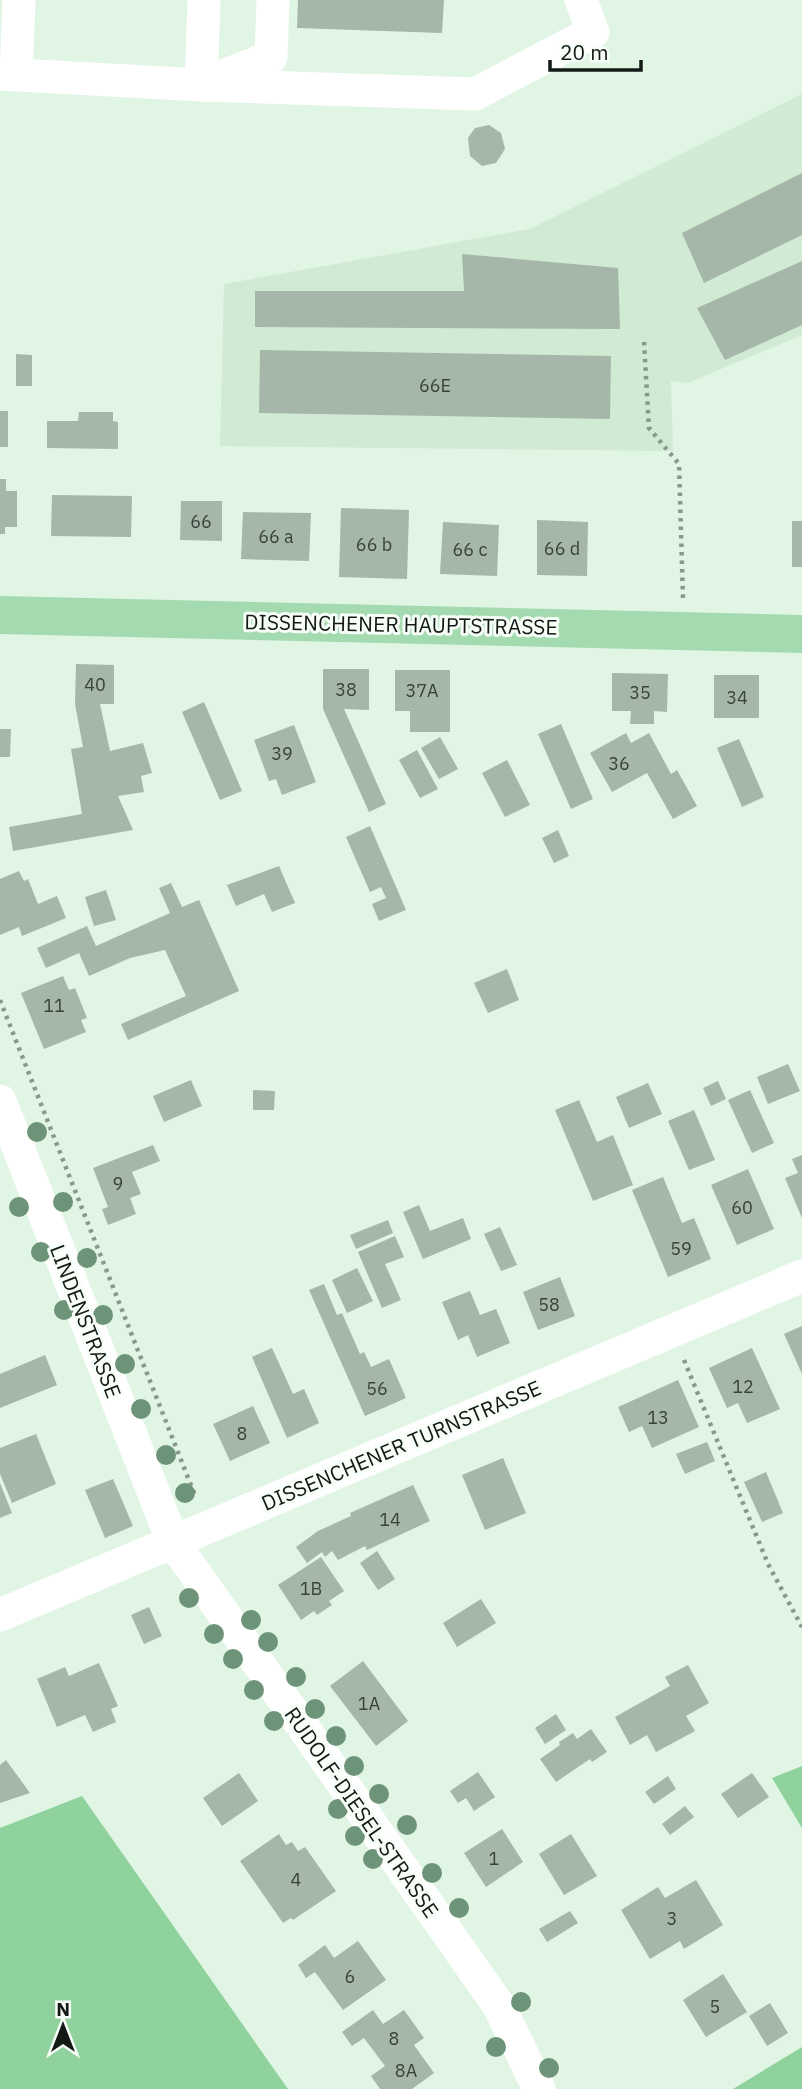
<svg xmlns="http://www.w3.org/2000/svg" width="802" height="2089" font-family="'IBM Plex Sans',sans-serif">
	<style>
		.built { fill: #d0ead4 }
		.green { fill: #8fd29d }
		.building { fill: #a5b7a8 }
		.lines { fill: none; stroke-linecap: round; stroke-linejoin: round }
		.path { stroke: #89988c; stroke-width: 4.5; stroke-dasharray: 3.5 5; stroke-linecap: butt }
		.minor { stroke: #fff; stroke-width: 33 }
		.major { stroke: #a3dab0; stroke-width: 38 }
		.tree { fill: #6d9478 }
		.labels { text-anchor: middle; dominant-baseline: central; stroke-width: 6; stroke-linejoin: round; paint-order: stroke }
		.number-label { font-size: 18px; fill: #38413a }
		.street-label { font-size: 21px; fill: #131a15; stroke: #f7fef8 }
	</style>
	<rect width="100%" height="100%" fill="#e1f5e4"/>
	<!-- built -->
	<path class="built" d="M 802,94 L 802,335 L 688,383 L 671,381 L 673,451 L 220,446 L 224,284 L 530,229 Z"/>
	<!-- green -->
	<g class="green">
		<path d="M 802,1766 L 802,1828 L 772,1778 Z"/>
		<path d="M 82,1796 L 288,2089 L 0,2089 L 0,1828 Z"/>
		<path d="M 802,2047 L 802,2089 L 733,2089 Z"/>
	</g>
	<!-- building -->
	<g class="building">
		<path d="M 298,0 L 444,0 L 442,33 L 297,28 Z"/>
		<path d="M 489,125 L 501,133 L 505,149 L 496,163 L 482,166 L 470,156 L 468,138 L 475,128 Z"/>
		<path d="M 802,173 L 802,235 L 704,283 L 682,233 Z"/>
		<path d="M 462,254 L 618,268 L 620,329 L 255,327 L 255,291 L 464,291 Z"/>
		<path d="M 802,261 L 802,325 L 725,360 L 697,308 Z"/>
		<path d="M 260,350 L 611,356 L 610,419 L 259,413 Z"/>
		<path d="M 16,354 L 32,355 L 32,386 L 16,386 Z"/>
		<rect x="0" y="411" width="8" height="36"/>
		<path d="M 79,412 L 113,412 L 113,421 L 118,422 L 118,449 L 47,448 L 47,421 L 78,421 Z"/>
		<path d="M 0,479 L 6,479 L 6,491 L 17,491 L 17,527 L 5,527 L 5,534 L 0,534 Z"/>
		<path d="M 52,495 L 132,496 L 131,537 L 51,536 Z"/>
		<path d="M 181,501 L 222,501 L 222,541 L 180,540 Z"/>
		<path d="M 341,508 L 409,510 L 407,579 L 339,577 Z"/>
		<path d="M 243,512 L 311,513 L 309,561 L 241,559 Z"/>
		<path d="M 537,520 L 588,522 L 587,576 L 537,575 Z"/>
		<rect x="792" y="521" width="10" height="46"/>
		<path d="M 443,522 L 499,525 L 497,576 L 440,574 Z"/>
		<path d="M 76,664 L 114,665 L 114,704 L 100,704 L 110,751 L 143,743 L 152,773 L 141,776 L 144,792 L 118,796 L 133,830 L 13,851 L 9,827 L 82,814 L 71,749 L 83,747 L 75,704 Z"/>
		<path d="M 323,669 L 369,669 L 369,710 L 344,709 L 386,804 L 369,812 L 323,709 Z"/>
		<path d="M 395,670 L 450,670 L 450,732 L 410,732 L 410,711 L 395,711 Z"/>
		<path d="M 612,673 L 668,674 L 667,712 L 654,711 L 654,724 L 630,724 L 631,711 L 612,711 Z"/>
		<rect x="714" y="675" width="45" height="43"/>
		<path d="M 204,702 L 242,791 L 220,800 L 182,712 Z"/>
		<path d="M 561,724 L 593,799 L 571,809 L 538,734 Z"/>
		<path d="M 294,725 L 316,782 L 282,795 L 276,779 L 269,781 L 254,740 Z"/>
		<path d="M 0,729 L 11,729 L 10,757 L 0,757 Z"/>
		<path d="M 626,733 L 631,743 L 649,733 L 671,774 L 677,770 L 697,806 L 673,819 L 647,773 L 612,792 L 590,753 Z"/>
		<path d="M 440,737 L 458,769 L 439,779 L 421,748 Z"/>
		<path d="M 739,739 L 764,797 L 742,807 L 717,748 Z"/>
		<path d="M 417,750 L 438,789 L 420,798 L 399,760 Z"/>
		<path d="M 507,760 L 530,805 L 505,817 L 482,773 Z"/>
		<path d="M 370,826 L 406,910 L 379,921 L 372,904 L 386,898 L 381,887 L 370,892 L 346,837 Z"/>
		<path d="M 558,830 L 569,856 L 554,863 L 542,838 Z"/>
		<path d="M 279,866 L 295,903 L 272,912 L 264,894 L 236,906 L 227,885 Z"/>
		<path d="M 19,871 L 24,881 L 28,879 L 38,904 L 57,896 L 66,918 L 22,936 L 19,927 L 0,935 L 0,879 Z"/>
		<path d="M 171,883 L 182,907 L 199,900 L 239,991 L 128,1040 L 121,1024 L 186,996 L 165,950 L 130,958 L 89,976 L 79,953 L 46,968 L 37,948 L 87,926 L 96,946 L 170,913 L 159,888 Z"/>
		<path d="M 106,890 L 116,920 L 94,926 L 85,897 Z"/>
		<path d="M 507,969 L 519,1000 L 488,1013 L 474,983 Z"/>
		<path d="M 63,976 L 69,990 L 75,988 L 87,1018 L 81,1020 L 86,1032 L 44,1049 L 21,993 Z"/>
		<path d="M 788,1064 L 800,1091 L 768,1104 L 757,1077 Z"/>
		<path d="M 191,1080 L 202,1106 L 164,1122 L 153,1096 Z"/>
		<path d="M 718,1081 L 726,1099 L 711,1106 L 703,1088 Z"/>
		<path d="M 648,1083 L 662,1114 L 629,1128 L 616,1097 Z"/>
		<path d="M 253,1090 L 275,1091 L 274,1110 L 253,1110 Z"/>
		<path d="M 750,1090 L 774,1143 L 752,1153 L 728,1100 Z"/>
		<path d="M 579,1100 L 597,1142 L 613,1135 L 633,1185 L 593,1201 L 555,1110 Z"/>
		<path d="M 694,1110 L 715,1160 L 689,1170 L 668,1121 Z"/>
		<path d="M 153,1145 L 160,1161 L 132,1172 L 141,1194 L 130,1198 L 136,1214 L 108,1225 L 102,1209 L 108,1207 L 93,1168 Z"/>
		<path d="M 802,1155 L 802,1218 L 785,1178 L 798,1173 L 792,1159 Z"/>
		<path d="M 748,1169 L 774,1229 L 737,1245 L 711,1185 Z"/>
		<path d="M 663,1177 L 682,1223 L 694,1218 L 711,1259 L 668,1277 L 632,1190 Z"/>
		<path d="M 419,1205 L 430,1231 L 463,1218 L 471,1239 L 423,1259 L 403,1212 Z"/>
		<path d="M 388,1220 L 393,1233 L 356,1249 L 350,1235 Z"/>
		<path d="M 500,1227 L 517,1265 L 501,1271 L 484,1234 Z"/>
		<path d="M 395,1236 L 404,1257 L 385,1264 L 401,1300 L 382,1308 L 358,1252 Z"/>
		<path d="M 357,1268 L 373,1301 L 347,1313 L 332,1280 Z"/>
		<path d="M 560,1277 L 575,1316 L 538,1330 L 523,1292 Z"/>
		<path d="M 324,1284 L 337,1315 L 342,1313 L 360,1354 L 364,1352 L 371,1367 L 389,1359 L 406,1398 L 365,1416 L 309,1290 Z"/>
		<path d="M 470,1291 L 480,1315 L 496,1309 L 510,1343 L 477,1357 L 468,1335 L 458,1340 L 442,1302 Z"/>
		<path d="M 802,1326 L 802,1374 L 784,1334 Z"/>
		<path d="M 272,1348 L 293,1394 L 304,1389 L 319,1423 L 287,1438 L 252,1357 Z"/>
		<path d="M 752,1348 L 780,1409 L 747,1423 L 738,1403 L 727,1408 L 709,1368 Z"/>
		<path d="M 45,1355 L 57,1385 L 0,1408 L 0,1374 Z"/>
		<path d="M 678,1380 L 699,1427 L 652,1448 L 642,1426 L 629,1432 L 618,1407 Z"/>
		<path d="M 253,1406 L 270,1443 L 230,1461 L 213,1424 Z"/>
		<path d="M 36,1434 L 56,1484 L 12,1503 L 0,1474 L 0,1448 Z"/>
		<path d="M 707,1442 L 715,1461 L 685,1474 L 676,1454 Z"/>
		<path d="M 503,1458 L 526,1513 L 485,1530 L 462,1475 Z"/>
		<path d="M 766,1472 L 783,1513 L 762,1522 L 744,1482 Z"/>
		<path d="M 113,1479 L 133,1526 L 105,1538 L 85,1490 Z"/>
		<path d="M 0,1483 L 12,1513 L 0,1518 Z"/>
		<path d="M 413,1485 L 430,1521 L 367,1550 L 365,1546 L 338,1560 L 332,1551 L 325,1557 L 322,1552 L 307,1563 L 296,1547 L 318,1531 L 351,1516 L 350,1513 Z"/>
		<path d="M 377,1551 L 395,1579 L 378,1590 L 360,1563 Z"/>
		<path d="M 321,1557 L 344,1591 L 329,1601 L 332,1605 L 317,1615 L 314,1611 L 301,1620 L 278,1585 Z"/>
		<path d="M 481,1599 L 496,1623 L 457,1647 L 443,1623 Z"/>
		<path d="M 149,1607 L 162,1636 L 144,1644 L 131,1615 Z"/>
		<path d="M 363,1661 L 408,1721 L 376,1746 L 330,1686 Z"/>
		<path d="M 99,1663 L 118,1706 L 111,1709 L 116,1722 L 93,1732 L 85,1715 L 57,1727 L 37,1679 L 65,1667 L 69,1676 Z"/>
		<path d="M 688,1665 L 709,1703 L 686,1716 L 695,1731 L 656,1752 L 647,1735 L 630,1745 L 615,1717 L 670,1686 L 665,1677 Z"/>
		<path d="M 556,1714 L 566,1730 L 545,1744 L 535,1728 Z"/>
		<path d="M 591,1729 L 607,1752 L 592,1762 L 590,1759 L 556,1782 L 540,1759 L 560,1745 L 559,1742 L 573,1733 L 577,1739 Z"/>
		<path d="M 6,1760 L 30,1793 L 0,1803 L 0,1765 Z"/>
		<path d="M 478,1772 L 495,1797 L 474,1811 L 466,1798 L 458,1803 L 450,1791 Z"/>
		<path d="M 239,1773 L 258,1801 L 222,1826 L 203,1798 Z"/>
		<path d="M 752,1773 L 769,1797 L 738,1818 L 721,1794 Z"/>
		<path d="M 668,1776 L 676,1789 L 654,1804 L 645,1792 Z"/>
		<path d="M 685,1806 L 694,1817 L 670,1835 L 662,1824 Z"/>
		<path d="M 502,1829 L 523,1862 L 486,1887 L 464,1853 Z"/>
		<path d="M 279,1834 L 286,1845 L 292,1842 L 298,1851 L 305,1847 L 336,1891 L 293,1920 L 291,1918 L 283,1923 L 240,1861 Z"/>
		<path d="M 571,1834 L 597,1876 L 564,1895 L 539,1854 Z"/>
		<path d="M 696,1880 L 723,1925 L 684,1949 L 680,1941 L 650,1959 L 621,1910 L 658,1887 L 665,1898 Z"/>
		<path d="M 570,1911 L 578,1923 L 547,1942 L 539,1929 Z"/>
		<path d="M 358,1941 L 386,1980 L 343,2010 L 315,1972 L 306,1978 L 298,1965 L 325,1945 L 334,1958 Z"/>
		<path d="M 723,1974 L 747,2012 L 706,2037 L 683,2000 Z"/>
		<path d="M 770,2003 L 788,2033 L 767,2046 L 749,2016 Z"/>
		<path d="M 373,2010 L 383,2024 L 404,2010 L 424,2038 L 414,2045 L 434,2073 L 412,2089 L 380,2089 L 371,2076 L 385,2066 L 364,2038 L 352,2046 L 342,2032 Z"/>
	</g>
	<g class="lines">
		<!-- path -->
		<g class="path">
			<path d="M 644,342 L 649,428 L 679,464 L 683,599"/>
			<path d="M 0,1000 L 196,1498"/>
			<path d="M 684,1360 L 768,1564 L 802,1627"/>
		</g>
		<!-- minor -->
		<g class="minor">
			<path d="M 0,74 L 201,85 L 475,94 L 593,32 L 581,0"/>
			<path d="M 16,75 L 19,0"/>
			<path d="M 213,80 L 271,57 L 273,0"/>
			<path d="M 201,85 L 204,0"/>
			<path d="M 0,1101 L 173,1542 L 499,2006 L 539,2089"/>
			<path d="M 0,1615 L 802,1276"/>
		</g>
		<!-- major -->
		<path class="major" d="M 0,615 L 802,634"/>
	</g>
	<!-- trees -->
	<g class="tree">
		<circle cx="37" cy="1132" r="10"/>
		<circle cx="63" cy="1202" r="10"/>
		<circle cx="19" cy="1207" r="10"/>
		<circle cx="41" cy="1252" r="10"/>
		<circle cx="87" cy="1258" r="10"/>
		<circle cx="64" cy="1310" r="10"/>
		<circle cx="103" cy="1315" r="10"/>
		<circle cx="125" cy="1364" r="10"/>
		<circle cx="141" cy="1409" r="10"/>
		<circle cx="166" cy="1455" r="10"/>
		<circle cx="185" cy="1493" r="10"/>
		<circle cx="189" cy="1598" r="10"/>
		<circle cx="251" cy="1620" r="10"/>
		<circle cx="214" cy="1634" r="10"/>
		<circle cx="268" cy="1642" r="10"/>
		<circle cx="233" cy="1659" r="10"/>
		<circle cx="296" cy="1677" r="10"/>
		<circle cx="254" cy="1690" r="10"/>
		<circle cx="315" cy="1709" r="10"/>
		<circle cx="274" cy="1721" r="10"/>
		<circle cx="336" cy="1736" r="10"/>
		<circle cx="354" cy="1766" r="10"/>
		<circle cx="379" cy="1794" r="10"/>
		<circle cx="338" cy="1809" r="10"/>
		<circle cx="407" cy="1825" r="10"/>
		<circle cx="355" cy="1836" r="10"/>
		<circle cx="373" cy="1859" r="10"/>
		<circle cx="432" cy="1873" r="10"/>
		<circle cx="459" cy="1908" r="10"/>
		<circle cx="521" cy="2002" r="10"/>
		<circle cx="496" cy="2047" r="10"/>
		<circle cx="549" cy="2068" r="10"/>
	</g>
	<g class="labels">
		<!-- number labels -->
		<g class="number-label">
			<text x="435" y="385">66E</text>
			<text x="201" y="521">66</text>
			<text x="276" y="536">66 a</text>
			<text x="374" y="544">66 b</text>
			<text x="562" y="548">66 d</text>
			<text x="470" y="549">66 c</text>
			<text x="95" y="684">40</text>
			<text x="346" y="689">38</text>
			<text x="422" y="690">37A</text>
			<text x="640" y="692">35</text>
			<text x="737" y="697">34</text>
			<text x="282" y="753">39</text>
			<text x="619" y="763">36</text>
			<text x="54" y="1005">11</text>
			<text x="118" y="1183">9</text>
			<text x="742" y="1207">60</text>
			<text x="681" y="1248">59</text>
			<text x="549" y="1304">58</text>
			<text x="743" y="1386">12</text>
			<text x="377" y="1388">56</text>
			<text x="658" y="1417">13</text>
			<text x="242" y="1433">8</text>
			<text x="390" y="1519">14</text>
			<text x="311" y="1588">1B</text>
			<text x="369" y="1703">1A</text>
			<text x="494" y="1858">1</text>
			<text x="296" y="1879">4</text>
			<text x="672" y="1918">3</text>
			<text x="350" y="1976">6</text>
			<text x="715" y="2006">5</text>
			<text x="394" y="2038">8</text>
			<text x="406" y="2070">8A</text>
		</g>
		<!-- street labels -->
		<g class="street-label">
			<text transform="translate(401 624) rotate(1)">DISSENCHENER HAUPTSTRASSE</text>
			<text transform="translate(86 1321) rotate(69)">LINDENSTRASSE</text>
			<text transform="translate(401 1445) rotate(-23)">DISSENCHENER TURNSTRASSE</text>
			<text transform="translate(362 1812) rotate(55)">RUDOLF-DIESEL-STRASSE</text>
		</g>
	</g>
	<!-- north arrow -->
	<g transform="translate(63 2026)" stroke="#f7fef8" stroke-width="5" paint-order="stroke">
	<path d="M0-5L12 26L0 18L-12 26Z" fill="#131a15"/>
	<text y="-10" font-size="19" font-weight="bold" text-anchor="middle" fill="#131a15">N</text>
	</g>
	<!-- scale -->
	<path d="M550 60v10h91v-10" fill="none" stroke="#131a15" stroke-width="3.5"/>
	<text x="560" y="60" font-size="21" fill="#131a15" stroke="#f7fef8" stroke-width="5" paint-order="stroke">20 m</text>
</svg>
